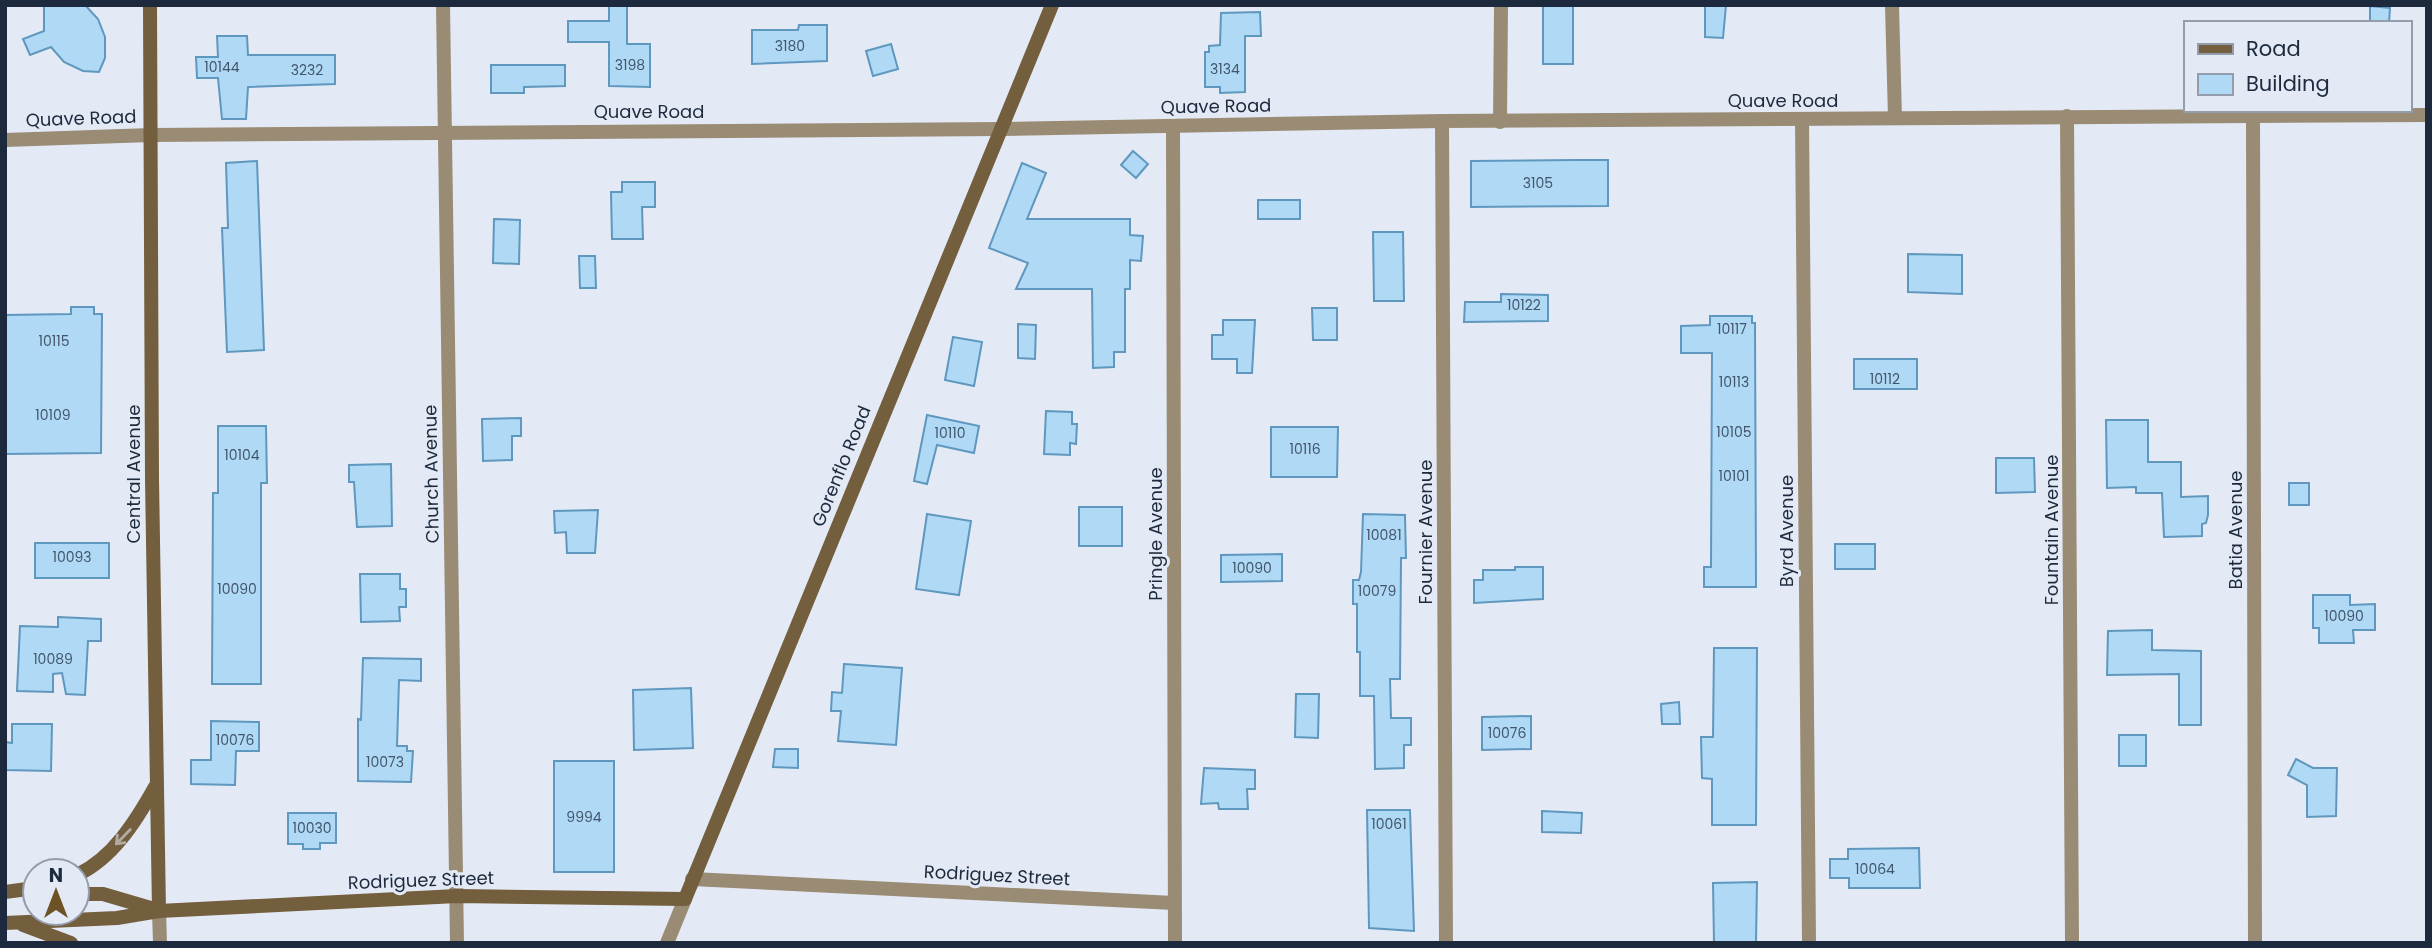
<svg xmlns="http://www.w3.org/2000/svg" width="2432" height="948" font-family="Poppins,sans-serif">
	<style>
		.building { fill: #b0d9f5; stroke: #5f98be; stroke-width: 2 }
		.lines { fill: none; stroke-linecap: round; stroke-linejoin: round }
		.minor { stroke: #9a8b74; stroke-width: 14 }
		.tertiary { stroke: #9a8b74; stroke-width: 14 }
		.secondary { stroke: #735e3d; stroke-width: 14 }
		.oneway { stroke: #b1aba2 }
		.labels { text-anchor: middle; dominant-baseline: central; stroke-width: 6; stroke-linejoin: round; paint-order: stroke }
		.number-label { font-size: 14px; fill: #42566c }
		.street-label { font-size: 18px; fill: #1d2a3e; stroke: #e3eaf5 }
	</style>
	<rect width="100%" height="100%" fill="#e3eaf5"/>
	<!-- building -->
	<g class="building">
		<path d="M 44,5 L 85,5 L 98,19 L 105,37 L 105,58 L 99,72 L 83,71 L 64,62 L 51,47 L 30,55 L 23,39 L 44,31 Z"/>
		<path d="M 609,5 L 627,5 L 627,44 L 650,44 L 650,87 L 609,86 L 609,42 L 568,42 L 568,21 L 609,21 Z"/>
		<rect x="1543" y="5" width="30" height="59"/>
		<path d="M 1705,5 L 1726,5 L 1723,38 L 1705,37 Z"/>
		<path d="M 2370,6 L 2390,8 L 2389,23 L 2370,23 Z"/>
		<path d="M 1260,12 L 1261,36 L 1245,36 L 1245,92 L 1220,93 L 1220,87 L 1205,87 L 1205,52 L 1209,52 L 1209,46 L 1220,45 L 1221,13 Z"/>
		<path d="M 799,25 L 827,25 L 827,61 L 752,64 L 752,30 L 798,30 Z"/>
		<path d="M 217,36 L 247,36 L 248,55 L 335,55 L 335,84 L 248,87 L 246,119 L 222,119 L 218,78 L 197,78 L 196,57 L 218,57 Z"/>
		<path d="M 891,44 L 898,69 L 873,76 L 866,51 Z"/>
		<path d="M 491,65 L 565,65 L 565,86 L 524,87 L 524,93 L 491,93 Z"/>
		<path d="M 1133,151 L 1148,164 L 1136,178 L 1121,165 Z"/>
		<path d="M 1575,160 L 1608,160 L 1608,206 L 1471,207 L 1471,161 Z"/>
		<path d="M 257,161 L 264,350 L 227,352 L 222,228 L 228,228 L 226,163 Z"/>
		<path d="M 1022,163 L 1046,173 L 1027,219 L 1130,219 L 1130,235 L 1143,236 L 1141,261 L 1130,260 L 1130,289 L 1125,289 L 1125,352 L 1114,352 L 1114,367 L 1093,368 L 1092,289 L 1016,289 L 1028,263 L 989,248 Z"/>
		<path d="M 622,182 L 655,182 L 655,207 L 642,207 L 643,239 L 612,239 L 611,192 L 622,192 Z"/>
		<rect x="1258" y="200" width="42" height="19"/>
		<path d="M 494,219 L 520,220 L 519,264 L 493,263 Z"/>
		<path d="M 1373,232 L 1403,232 L 1404,301 L 1374,301 Z"/>
		<path d="M 1908,254 L 1962,255 L 1962,294 L 1908,292 Z"/>
		<path d="M 579,256 L 595,256 L 596,288 L 580,288 Z"/>
		<path d="M 1501,294 L 1548,295 L 1548,321 L 1464,322 L 1465,302 L 1501,302 Z"/>
		<path d="M 71,307 L 94,307 L 94,314 L 102,314 L 101,453 L 5,454 L 5,315 L 71,314 Z"/>
		<path d="M 1312,308 L 1337,308 L 1337,340 L 1313,340 Z"/>
		<path d="M 1710,316 L 1752,316 L 1752,323 L 1755,323 L 1756,587 L 1704,587 L 1704,567 L 1711,567 L 1712,353 L 1681,353 L 1681,326 L 1710,325 Z"/>
		<path d="M 1223,320 L 1255,320 L 1252,373 L 1237,373 L 1237,359 L 1212,359 L 1212,335 L 1223,335 Z"/>
		<path d="M 1018,324 L 1036,325 L 1035,359 L 1018,358 Z"/>
		<path d="M 953,337 L 982,342 L 974,386 L 945,380 Z"/>
		<rect x="1854" y="359" width="63" height="30"/>
		<path d="M 1046,411 L 1072,412 L 1072,424 L 1077,424 L 1076,444 L 1070,443 L 1070,455 L 1044,454 Z"/>
		<path d="M 927,415 L 979,426 L 974,453 L 937,445 L 927,484 L 914,481 Z"/>
		<path d="M 521,418 L 521,436 L 512,436 L 512,460 L 483,461 L 482,419 Z"/>
		<path d="M 2106,420 L 2148,420 L 2148,462 L 2181,462 L 2181,497 L 2208,496 L 2208,515 L 2206,523 L 2202,524 L 2202,536 L 2164,537 L 2162,493 L 2136,493 L 2136,487 L 2107,488 Z"/>
		<path d="M 218,426 L 266,426 L 267,483 L 261,483 L 261,684 L 212,684 L 213,493 L 218,493 Z"/>
		<path d="M 1271,427 L 1338,427 L 1337,477 L 1271,477 Z"/>
		<path d="M 1996,458 L 2034,458 L 2035,492 L 1996,493 Z"/>
		<path d="M 391,464 L 392,526 L 357,527 L 354,482 L 349,482 L 349,465 Z"/>
		<rect x="2289" y="483" width="20" height="22"/>
		<rect x="1079" y="507" width="43" height="39"/>
		<path d="M 598,510 L 595,553 L 567,553 L 566,532 L 555,533 L 554,511 Z"/>
		<path d="M 927,514 L 971,521 L 959,595 L 916,589 Z"/>
		<path d="M 1363,514 L 1405,515 L 1406,558 L 1401,558 L 1400,679 L 1390,679 L 1391,718 L 1411,718 L 1411,745 L 1404,745 L 1404,768 L 1375,769 L 1374,696 L 1360,696 L 1360,652 L 1357,652 L 1357,604 L 1353,604 L 1353,580 L 1359,580 L 1361,572 Z"/>
		<rect x="35" y="543" width="74" height="35"/>
		<rect x="1835" y="544" width="40" height="25"/>
		<path d="M 1282,554 L 1282,581 L 1221,582 L 1221,555 Z"/>
		<path d="M 1515,567 L 1543,567 L 1543,599 L 1474,603 L 1474,580 L 1483,580 L 1483,570 L 1515,570 Z"/>
		<path d="M 360,574 L 400,574 L 400,589 L 406,589 L 406,607 L 399,607 L 400,621 L 361,622 Z"/>
		<path d="M 2313,595 L 2350,595 L 2350,605 L 2375,604 L 2375,630 L 2353,630 L 2354,643 L 2319,643 L 2319,628 L 2313,628 Z"/>
		<path d="M 58,617 L 101,619 L 101,641 L 88,641 L 85,695 L 66,694 L 62,673 L 53,674 L 53,692 L 17,691 L 20,626 L 58,627 Z"/>
		<path d="M 2152,630 L 2152,650 L 2201,651 L 2201,725 L 2179,725 L 2179,674 L 2107,675 L 2108,631 Z"/>
		<path d="M 1714,648 L 1757,648 L 1756,825 L 1712,825 L 1712,779 L 1702,778 L 1701,737 L 1713,737 Z"/>
		<path d="M 363,658 L 421,659 L 421,681 L 399,680 L 397,746 L 407,746 L 407,751 L 413,751 L 411,782 L 358,781 L 358,719 L 361,720 Z"/>
		<path d="M 844,664 L 902,668 L 896,745 L 838,741 L 841,711 L 831,711 L 832,692 L 842,693 Z"/>
		<path d="M 691,688 L 693,748 L 634,750 L 633,690 Z"/>
		<path d="M 1296,694 L 1319,694 L 1318,738 L 1295,737 Z"/>
		<path d="M 1679,702 L 1680,724 L 1662,724 L 1661,704 Z"/>
		<path d="M 1531,716 L 1531,749 L 1482,750 L 1482,717 Z"/>
		<path d="M 211,721 L 259,722 L 259,751 L 236,751 L 235,785 L 191,784 L 191,760 L 211,760 Z"/>
		<path d="M 12,724 L 52,724 L 51,771 L 5,770 L 5,742 L 12,743 Z"/>
		<rect x="2119" y="735" width="27" height="31"/>
		<path d="M 775,749 L 798,749 L 798,768 L 773,767 Z"/>
		<path d="M 2296,759 L 2313,768 L 2337,768 L 2336,816 L 2307,817 L 2307,785 L 2288,775 Z"/>
		<rect x="554" y="761" width="60" height="111"/>
		<path d="M 1204,768 L 1255,770 L 1255,789 L 1247,789 L 1248,809 L 1219,809 L 1218,803 L 1201,804 Z"/>
		<path d="M 1367,810 L 1410,810 L 1414,931 L 1369,928 Z"/>
		<path d="M 1542,811 L 1582,813 L 1581,833 L 1542,832 Z"/>
		<path d="M 288,813 L 336,813 L 336,843 L 320,843 L 320,849 L 303,849 L 303,844 L 288,844 Z"/>
		<path d="M 1919,848 L 1920,888 L 1849,888 L 1849,878 L 1830,878 L 1830,859 L 1848,859 L 1848,849 Z"/>
		<path d="M 1757,882 L 1756,943 L 1714,943 L 1713,883 Z"/>
	</g>
	<g class="lines">
		<!-- minor -->
		<g class="minor">
			<path d="M 443,5 L 457,943"/>
			<path d="M 1892,5 L 1895,118"/>
			<path d="M 2067,116 L 2072,943"/>
			<path d="M 2253,117 L 2255,943"/>
			<path d="M 1802,119 L 1809,943"/>
			<path d="M 1442,121 L 1446,943"/>
			<path d="M 1500,122 L 1501,5"/>
			<path d="M 1173,126 L 1175,943"/>
			<path d="M 692,879 L 1174,903"/>
		</g>
		<!-- tertiary -->
		<g class="tertiary">
			<path d="M 5,140 L 151,135 L 1000,129 L 1442,121 L 2427,115"/>
			<path d="M 159,911 L 160,943"/>
			<path d="M 667,943 L 685,899"/>
		</g>
		<!-- secondary -->
		<g class="secondary">
			<path d="M 150,5 L 152,479 L 159,911"/>
			<path d="M 77,875 C 113,858 136,821 155,787"/>
			<path d="M 5,892 L 35,888"/>
			<path d="M 77,894 L 103,894 L 154,909"/>
			<path d="M 5,923 L 117,918 L 159,911 L 457,896 L 685,899 L 1052,5"/>
			<path d="M 23,925 L 71,943"/>
		</g>
	</g>
	<!-- one-way arrows -->
	<defs><path id="oneway-shaft" d="M-6 0H5M1.5-3L5.5 0L1.5 3" fill="none" stroke-width="1.6" stroke-linecap="round" stroke-linejoin="round" transform="scale(1.75)"/></defs>
	<use class="oneway" href="#oneway-shaft" transform="translate(123 837) rotate(134)"/>
	<g class="labels">
		<!-- number labels -->
		<g class="number-label">
			<text x="790" y="46">3180</text>
			<text x="630" y="65">3198</text>
			<text x="222" y="67">10144</text>
			<text x="1225" y="69">3134</text>
			<text x="307" y="70">3232</text>
			<text x="1538" y="183">3105</text>
			<text x="1524" y="305">10122</text>
			<text x="1732" y="329">10117</text>
			<text x="54" y="341">10115</text>
			<text x="1885" y="379">10112</text>
			<text x="1734" y="382">10113</text>
			<text x="53" y="415">10109</text>
			<text x="1734" y="432">10105</text>
			<text x="950" y="433">10110</text>
			<text x="1305" y="449">10116</text>
			<text x="242" y="455">10104</text>
			<text x="1734" y="476">10101</text>
			<text x="1384" y="535">10081</text>
			<text x="72" y="557">10093</text>
			<text x="1252" y="568">10090</text>
			<text x="237" y="589">10090</text>
			<text x="1377" y="591">10079</text>
			<text x="2344" y="616">10090</text>
			<text x="53" y="659">10089</text>
			<text x="1507" y="733">10076</text>
			<text x="235" y="740">10076</text>
			<text x="385" y="762">10073</text>
			<text x="584" y="817">9994</text>
			<text x="1389" y="824">10061</text>
			<text x="312" y="828">10030</text>
			<text x="1875" y="869">10064</text>
		</g>
		<!-- street labels -->
		<g class="street-label">
			<text x="1783" y="100">Quave Road</text>
			<text transform="translate(1216 106) rotate(-1)">Quave Road</text>
			<text x="649" y="111">Quave Road</text>
			<text transform="translate(81 118) rotate(-2)">Quave Road</text>
			<text transform="translate(841 466) rotate(-68)">Gorenflo Road</text>
			<text transform="translate(133 474) rotate(-90)">Central Avenue</text>
			<text transform="translate(431 474) rotate(-91)">Church Avenue</text>
			<text transform="translate(2051 530) rotate(-90)">Fountain Avenue</text>
			<text transform="translate(2235 530) rotate(-90)">Batia Avenue</text>
			<text transform="translate(1786 531) rotate(-90)">Byrd Avenue</text>
			<text transform="translate(1425 532) rotate(-90)">Fournier Avenue</text>
			<text transform="translate(1155 534) rotate(-90)">Pringle Avenue</text>
			<text transform="translate(997 875) rotate(3)">Rodriguez Street</text>
			<text transform="translate(421 880) rotate(-2)">Rodriguez Street</text>
		</g>
	</g>
	<!-- border -->
	<rect width="2432" height="948" fill="none" stroke="#1d2a3e" stroke-width="14"/>
	<!-- legend -->
	<rect x="2184" y="21" width="228" height="91" fill="#e3eaf5" stroke="#949dac" stroke-width="2"/>
	<rect x="2198" y="44" width="35" height="10" fill="#735e3d" stroke="#949dac" stroke-width="2"/>
	<text x="2246" y="56" font-size="21" fill="#1d2a3e">Road</text>
	<rect x="2198" y="74" width="35" height="21" fill="#b0d9f5" stroke="#949dac" stroke-width="2"/>
	<text x="2246" y="91" font-size="21" fill="#1d2a3e">Building</text>
	<!-- north arrow -->
	<g transform="translate(56 892)"><circle r="33" fill="#e3eaf5" stroke="#949dac" stroke-width="2"/>
	<path d="M0-5L12 26L0 18L-12 26Z" fill="#6c5224"/>
	<text y="-10" font-size="19" font-weight="bold" text-anchor="middle" fill="#1d2a3e">N</text>
	</g>
</svg>
